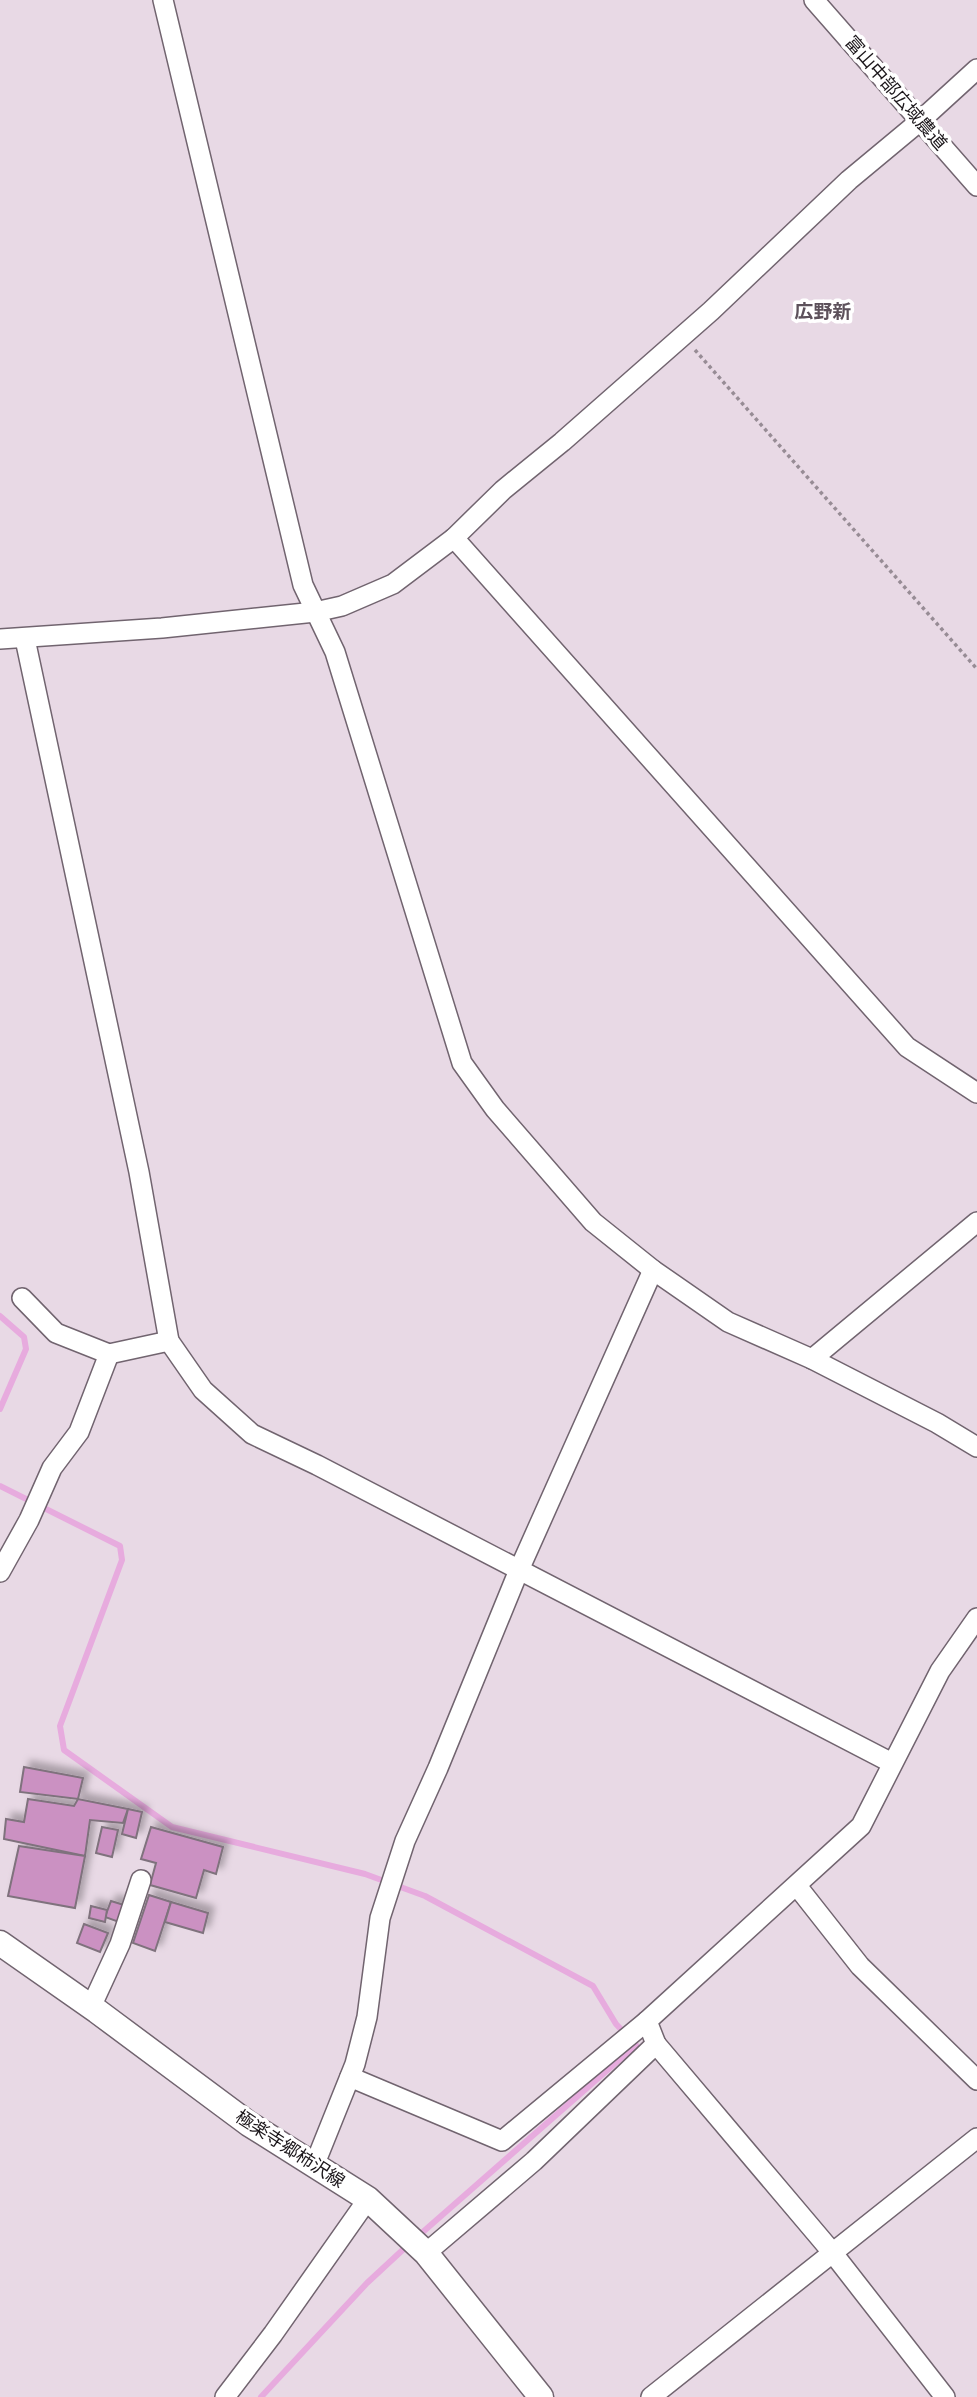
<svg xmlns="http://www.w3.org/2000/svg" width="977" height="2397" font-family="'Fira Sans','Noto Sans JP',sans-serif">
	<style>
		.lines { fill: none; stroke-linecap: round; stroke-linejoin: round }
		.stream { stroke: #e7abde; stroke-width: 6 }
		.building { fill: #cb91c2; stroke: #7f727d; stroke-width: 2; filter: url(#shadow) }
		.minor-casing { stroke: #71646f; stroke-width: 22 }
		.major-casing { stroke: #71646f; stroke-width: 27 }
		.path { stroke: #978c95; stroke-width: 3.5; stroke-dasharray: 3.5 3.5; stroke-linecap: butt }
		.minor { stroke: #fff; stroke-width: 19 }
		.major { stroke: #fff; stroke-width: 24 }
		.labels { text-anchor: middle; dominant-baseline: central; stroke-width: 7; stroke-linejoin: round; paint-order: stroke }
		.street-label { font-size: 18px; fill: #1a1519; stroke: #fff }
		.neighbourhood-label { font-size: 19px; font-weight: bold; fill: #5d515b; stroke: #fff }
	</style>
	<defs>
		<filter id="shadow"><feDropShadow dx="6" dy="-6" stdDeviation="3.5" flood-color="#0004"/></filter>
	</defs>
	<rect width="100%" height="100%" fill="#e8d9e5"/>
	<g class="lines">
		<!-- stream -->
		<g class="stream">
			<path d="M 0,1316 L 24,1337 L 26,1349 L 0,1409"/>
			<path d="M 0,1486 L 120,1546 L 122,1560 L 60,1726 L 64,1750 L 172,1827 L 365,1874 L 425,1896 L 593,1986 L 616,2024 L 636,2045 L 416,2238"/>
			<path d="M 261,2397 L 367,2283 L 408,2245"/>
		</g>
	</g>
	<!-- building -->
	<g class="building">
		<path d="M 24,1767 L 83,1778 L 78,1799 L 20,1792 Z"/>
		<path d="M 28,1799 L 74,1806 L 78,1799 L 128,1809 L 123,1823 L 90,1820 L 85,1856 L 4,1839 L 6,1819 L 24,1822 Z"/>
		<path d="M 128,1809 L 142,1812 L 136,1838 L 122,1834 Z"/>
		<path d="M 102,1827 L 118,1830 L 112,1857 L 96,1853 Z"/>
		<path d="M 151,1827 L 223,1847 L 216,1874 L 204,1870 L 196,1898 L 150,1885 L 156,1863 L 141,1859 Z"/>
		<path d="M 19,1846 L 85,1856 L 75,1908 L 8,1896 Z"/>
		<path d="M 149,1895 L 171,1902 L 155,1951 L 133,1943 Z"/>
		<path d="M 111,1901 L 124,1905 L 119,1922 L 105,1917 Z"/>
		<path d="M 171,1902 L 208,1913 L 203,1933 L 165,1922 Z"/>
		<path d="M 91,1906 L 107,1910 L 105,1922 L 89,1918 Z"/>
		<path d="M 84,1924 L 108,1933 L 100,1952 L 77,1943 Z"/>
	</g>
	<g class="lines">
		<defs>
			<g id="minor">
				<path d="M 163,0 L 303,585 L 335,652 L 462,1063 L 495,1109 L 593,1222 L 653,1270 L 728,1322 L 812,1359 L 937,1423 L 977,1447"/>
				<path d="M 814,0 L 977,186"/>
				<path d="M 454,538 L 907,1047 L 977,1093"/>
				<path d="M 0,639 L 162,628 L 315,612 L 342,606 L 393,584 L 454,538 L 503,490 L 562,442 L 711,311 L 849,180 L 920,121 L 977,69"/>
				<path d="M 25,639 L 139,1172 L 169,1341 L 203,1390 L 252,1434 L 317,1465 L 892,1763"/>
				<path d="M 22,1298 L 56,1333 L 109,1354 L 169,1341"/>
				<path d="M 812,1359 L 977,1222"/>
				<path d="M 0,1572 L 29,1520 L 52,1468 L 79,1432 L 109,1354"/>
				<path d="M 797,1886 L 860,1966 L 977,2080"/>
				<path d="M 91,2007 L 120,1944 L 141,1880"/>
				<path d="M 656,2044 L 832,2252 L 945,2397"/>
				<path d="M 350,2077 L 502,2141 L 647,2021"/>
				<path d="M 314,2166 L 355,2064 L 367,2017 L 380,1918 L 405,1841 L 438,1768 L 519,1570 L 653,1270"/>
				<path d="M 426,2253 L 534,2161 L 656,2044 L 647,2021 L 861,1826 L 940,1671 L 977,1618"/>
				<path d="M 225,2397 L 273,2334 L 368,2199"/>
				<path d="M 651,2397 L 977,2138"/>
			</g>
			<path id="major" d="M 0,1943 L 97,2011 L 249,2124 L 368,2199 L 426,2253 L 541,2397"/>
		</defs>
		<!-- minor casing -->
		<use href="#minor" class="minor-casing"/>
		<!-- major casing -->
		<use href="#major" class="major-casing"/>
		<!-- path -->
		<path class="path" d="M 695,350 L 977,669"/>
		<!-- minor -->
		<use href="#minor" class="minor"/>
		<!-- major -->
		<use href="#major" class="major"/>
	</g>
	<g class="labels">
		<!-- street labels -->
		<g class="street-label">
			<text transform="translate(896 93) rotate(49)">富山中部広域農道</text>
			<text transform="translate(290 2149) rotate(33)">極楽寺郷柿沢線</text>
		</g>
		<!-- neighbourhood labels -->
		<g class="neighbourhood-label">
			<text x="823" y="311">広野新</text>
		</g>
	</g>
</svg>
